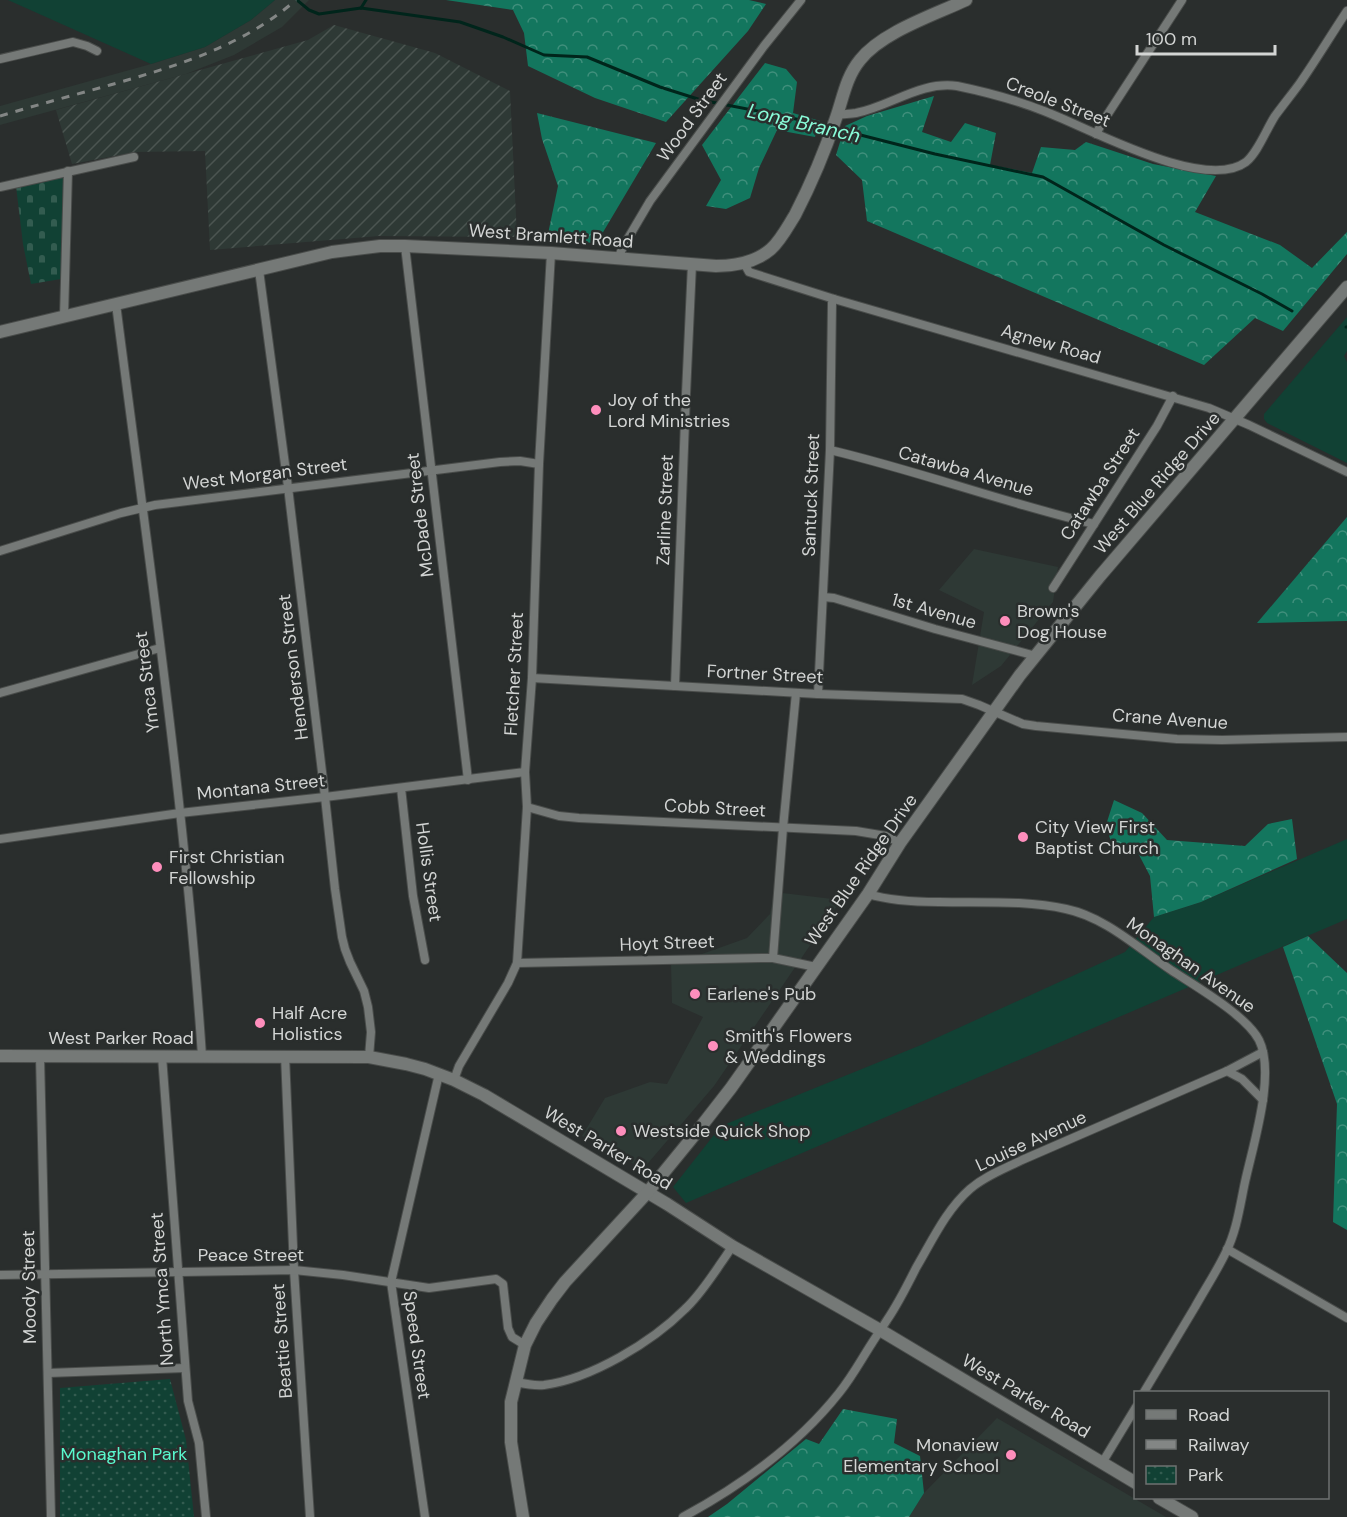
<svg xmlns="http://www.w3.org/2000/svg" width="1347" height="1517" font-family="'DM Sans',sans-serif">
	<style>
		.built { fill: #2e3935 }
		.industrial { fill: url(#industrial-furrows) }
		.grass { fill: #114134 }
		.forest { fill: url(#forest-crowns) }
		.cemetery { fill: url(#cemetery-stones) }
		.park { fill: url(#park-dots) }
		.lines { fill: none; stroke-linecap: round; stroke-linejoin: round }
		.stream { stroke: #00251b; stroke-width: 3 }
		.street-casing { stroke: #494c4a; stroke-width: 10 }
		.secondary-casing { stroke: #494c4a; stroke-width: 14 }
		.street { stroke: #757977; stroke-width: 8 }
		.secondary { stroke: #757977; stroke-width: 12 }
		.rail { stroke: #838685; stroke-width: 3; stroke-dasharray: 8 8; stroke-linecap: butt }
		.poi-dot { fill: #fe8ebc; stroke: #2a2e2d; stroke-width: 2 }
		.labels { text-anchor: middle; dominant-baseline: central; stroke-width: 5; stroke-linejoin: round; paint-order: stroke }
		.street-label { font-size: 18px; fill: #d3d5d4; stroke: #2a2e2d }
		.poi-label { font-size: 18px; fill: #d3d5d4; stroke: #2a2e2d; text-anchor: start }
		.park-label { font-size: 18px; fill: #59f9ce; stroke: #2a2e2d }
		.water-label { font-size: 20px; font-style: italic; fill: #89fcd9; stroke: #2a2e2d }
	</style>
	<defs>
		<pattern id="industrial-furrows" width="10" height="10" patternUnits="userSpaceOnUse" patternTransform="scale(1.5)"><rect width="10" height="10" fill="#2e3935"/><path d="M-1 1l2-2M0 10L10 0M9 11l2-2" fill="none" stroke="#4b5551"/></pattern>
		<pattern id="forest-crowns" width="20" height="18" patternUnits="userSpaceOnUse" patternTransform="scale(1.5)"><rect width="20" height="18" fill="#13765e"/><path d="M2 6a3 3 0 1 1 6 0M12 15a3 3 0 1 1 6 0" fill="none" stroke="#408f7c"/></pattern>
		<pattern id="cemetery-stones" width="16" height="16" patternUnits="userSpaceOnUse" patternTransform="scale(1.5)"><rect width="16" height="16" fill="#114134"/><path d="M2 7V4a2 2 0 0 1 4 0v3zM10 15v-3a2 2 0 0 1 4 0v3z" fill="#335c50"/></pattern>
		<pattern id="park-dots" width="8" height="8" patternUnits="userSpaceOnUse" patternTransform="scale(1.5)"><rect width="8" height="8" fill="#114134"/><path d="M2 2h.1M6 6h.1" fill="none" stroke="#335c50" stroke-width="1.8" stroke-linecap="round"/></pattern>
	</defs>
	<rect width="100%" height="100%" fill="#2a2e2d"/>
	<!-- built -->
	<g class="built">
		<path d="M 275,0 L 309,0 L 282,27 L 234,55 L 186,74 L 0,125 L 0,106 L 151,64 L 205,47 L 251,20 Z"/>
		<path d="M 974,549 L 1058,567 L 1053,602 L 1001,666 L 972,685 L 984,612 L 939,590 Z"/>
		<path d="M 774,892 L 841,900 L 714,1086 L 643,1169 L 582,1136 L 605,1098 L 650,1082 L 667,1084 L 703,1017 L 672,1003 L 671,965 L 747,938 L 770,914 Z"/>
		<path d="M 997,1418 L 1166,1517 L 909,1517 L 924,1493 Z"/>
	</g>
	<!-- industrial -->
	<path class="industrial" d="M 334,25 L 435,53 L 510,91 L 517,237 L 379,236 L 210,250 L 205,151 L 135,152 L 72,164 L 56,110 L 308,40 Z"/>
	<!-- grass -->
	<g class="grass">
		<path d="M 8,0 L 275,0 L 251,20 L 205,47 L 151,64 Z"/>
		<path d="M 1347,317 L 1347,351 L 1344,356 L 1347,362 L 1347,463 L 1267,423 L 1264,419 L 1264,414 Z"/>
		<path d="M 1347,839 L 1347,919 L 686,1203 L 673,1187 L 721,1126 L 921,1045 L 1125,952 L 1154,917 L 1201,902 Z"/>
	</g>
	<!-- forest -->
	<g class="forest">
		<path d="M 446,0 L 749,0 L 766,4 L 748,31 L 666,122 L 595,98 L 528,66 L 524,33 L 513,10 Z"/>
		<path d="M 765,63 L 786,69 L 797,82 L 793,113 L 820,121 L 815,137 L 777,130 L 759,168 L 750,198 L 726,209 L 706,206 L 721,180 L 702,145 Z"/>
		<path d="M 934,96 L 922,132 L 951,142 L 965,123 L 996,133 L 990,165 L 1032,173 L 1041,147 L 1075,150 L 1086,142 L 1153,164 L 1216,176 L 1195,212 L 1280,245 L 1312,268 L 1347,232 L 1347,254 L 1283,331 L 1255,318 L 1204,365 L 867,221 L 862,180 L 836,155 L 845,126 L 867,116 Z"/>
		<path d="M 537,113 L 656,143 L 596,244 L 548,234 L 558,186 L 542,139 Z"/>
		<path d="M 1347,517 L 1347,621 L 1257,623 Z"/>
		<path d="M 1114,800 L 1142,813 L 1167,840 L 1245,846 L 1268,824 L 1292,819 L 1297,859 L 1201,902 L 1154,917 L 1150,876 L 1138,853 L 1111,842 L 1106,825 Z"/>
		<path d="M 1308,936 L 1347,973 L 1347,1230 L 1333,1222 L 1337,1104 L 1283,947 Z"/>
		<path d="M 843,1409 L 897,1419 L 894,1443 L 920,1456 L 924,1493 L 909,1517 L 708,1517 L 727,1504 L 806,1439 L 819,1444 Z"/>
	</g>
	<!-- cemetery -->
	<path class="cemetery" d="M 63,176 L 61,279 L 31,284 L 23,244 L 16,186 Z"/>
	<!-- park -->
	<path class="park" d="M 170,1379 L 186,1440 L 194,1517 L 60,1517 L 60,1388 Z"/>
	<g class="lines">
		<!-- stream -->
		<g class="stream">
			<path d="M 297,0 L 309,10 L 319,14 L 361,8 L 460,22 L 503,37 L 544,55 L 587,57 L 660,87 L 701,100 L 783,116 L 830,127"/>
			<path d="M 361,8 L 366,0"/>
			<path d="M 837,129 L 935,154 L 1043,177 L 1164,245 L 1262,294 L 1292,311"/>
			<path d="M 1346,327 L 1347,327"/>
		</g>
		<defs>
			<g id="street">
				<path d="M 0,59 L 73,42 L 87,46 L 97,51"/>
				<path d="M 837,115 C 843,114 850,114 856,113 C 891,106 920,81 957,86 C 986,92 1016,100 1044,111 C 1087,127 1204,193 1246,162 C 1258,152 1266,130 1275,116 C 1283,105 1292,94 1300,83 C 1316,60 1331,35 1347,11"/>
				<path d="M 1096,134 L 1102,123 L 1182,0"/>
				<path d="M 0,187 L 134,157"/>
				<path d="M 405,246 L 468,780"/>
				<path d="M 618,258 L 624,245 L 650,201 L 764,46 L 801,0"/>
				<path d="M 744,263 L 749,272 L 834,299 L 1209,408 L 1249,425 L 1347,472"/>
				<path d="M 259,270 L 288,487 L 325,797 L 335,889 L 342,937 L 345,949 L 350,962 L 364,991 L 368,1007 L 371,1032 L 369,1057"/>
				<path d="M 116,304 C 148,554 185,804 202,1056"/>
				<path d="M 64,317 L 68,171"/>
				<path d="M 830,450 C 919,471 1005,503 1094,524"/>
				<path d="M 0,551 L 121,513 L 155,505 L 500,462 L 520,461 L 539,464"/>
				<path d="M 1053,588 L 1157,426 L 1173,396"/>
				<path d="M 823,597 L 834,598 L 935,629 L 1036,656"/>
				<path d="M 532,678 L 818,694 L 962,699 L 979,705 L 1023,724 L 1036,726 L 1177,739 L 1222,740 L 1347,737"/>
				<path d="M 675,686 L 686,394 L 692,264"/>
				<path d="M 0,693 L 160,648"/>
				<path d="M 818,694 L 830,450 L 832,303 L 834,299"/>
				<path d="M 401,788 L 413,896 L 425,960"/>
				<path d="M 527,807 L 559,816 L 579,818 L 856,831 L 886,836 L 900,843"/>
				<path d="M 0,839 L 180,813 L 325,797 L 525,772"/>
				<path d="M 868,894 C 891,901 915,902 939,902 C 980,903 1026,900 1066,909 C 1105,917 1138,948 1171,970 C 1195,986 1246,1015 1259,1040 C 1276,1074 1253,1145 1245,1182 C 1240,1205 1237,1230 1226,1252 C 1217,1271 1205,1289 1195,1307 C 1178,1335 1161,1364 1144,1392"/>
				<path d="M 773,958 L 783,828 L 796,693"/>
				<path d="M 517,963 L 761,958 L 773,958 L 816,967"/>
				<path d="M 285,1055 L 294,1270 L 310,1517"/>
				<path d="M 162,1056 L 188,1401 L 199,1443 L 206,1517"/>
				<path d="M 40,1057 L 51,1517"/>
				<path d="M 1227,1071 L 1263,1052"/>
				<path d="M 454,1080 L 459,1066 L 508,983 L 517,963 L 527,807 L 525,772 L 532,678 L 539,464 L 551,253"/>
				<path d="M 1227,1249 L 1347,1318"/>
				<path d="M 0,1275 L 294,1270 L 343,1275 L 429,1288 L 496,1279 L 503,1284 L 508,1328 L 512,1337 L 525,1345"/>
				<path d="M 48,1373 L 185,1368"/>
				<path d="M 516,1382 C 525,1384 534,1386 544,1385 C 591,1379 652,1342 685,1309 C 698,1297 707,1283 717,1269 C 722,1261 728,1254 732,1246"/>
				<path d="M 1102,1463 L 1136,1407"/>
				<path d="M 425,1517 L 391,1282 L 439,1074"/>
				<path d="M 683,1517 C 742,1485 797,1446 839,1393 C 852,1377 861,1360 872,1343 C 877,1335 882,1328 887,1320 C 898,1304 907,1286 916,1268 C 932,1241 946,1210 970,1189 C 985,1176 1004,1169 1022,1160 L 1227,1071 L 1242,1079 L 1263,1100"/>
			</g>
			<g id="secondary">
				<path d="M 0,332 L 332,252 L 380,246 L 405,246 L 551,253 L 716,266 C 735,266 756,262 771,249 C 781,240 788,226 795,215 C 811,184 825,151 836,118 C 843,98 846,77 860,60 C 882,32 934,15 966,0"/>
				<path d="M 0,1056 L 369,1057 L 406,1064 L 425,1069 L 454,1080 L 484,1095 L 667,1204 L 732,1246 L 880,1330 L 1136,1483"/>
				<path d="M 1159,1498 L 1192,1517"/>
				<path d="M 523,1517 L 511,1442 L 511,1402 L 525,1345 L 536,1323 L 552,1299 L 565,1282 L 647,1193 L 696,1133 L 731,1088 L 868,894 L 900,843 L 1020,675 L 1100,576 L 1347,287"/>
			</g>
		</defs>
		<!-- street casing -->
		<use href="#street" class="street-casing"/>
		<!-- secondary casing -->
		<use href="#secondary" class="secondary-casing"/>
		<!-- street -->
		<use href="#street" class="street"/>
		<!-- secondary -->
		<use href="#secondary" class="secondary"/>
		<!-- rail -->
		<path class="rail" d="M 0,116 C 37,105 74,95 110,85 C 177,66 243,46 296,0"/>
	</g>
	<!-- markers -->
	<g class="poi-dot">
		<circle cx="596" cy="410" r="6"/>
		<circle cx="1005" cy="621" r="6"/>
		<circle cx="1023" cy="837" r="6"/>
		<circle cx="157" cy="867" r="6"/>
		<circle cx="695" cy="994" r="6"/>
		<circle cx="260" cy="1023" r="6"/>
		<circle cx="713" cy="1046" r="6"/>
		<circle cx="621" cy="1131" r="6"/>
		<circle cx="1011" cy="1455" r="6"/>
	</g>
	<g class="labels">
		<!-- street labels -->
		<g class="street-label">
			<text transform="translate(1058 102) rotate(21)">Creole Street</text>
			<text transform="translate(692 117) rotate(-54)">Wood Street</text>
			<text transform="translate(551 236) rotate(4)">West Bramlett Road</text>
			<text transform="translate(1051 344) rotate(16)">Agnew Road</text>
			<text transform="translate(966 471) rotate(16)">Catawba Avenue</text>
			<text transform="translate(265 474) rotate(-7)">West Morgan Street</text>
			<text transform="translate(1157 483) rotate(-49)">West Blue Ridge Drive</text>
			<text transform="translate(1100 484) rotate(-57)">Catawba Street</text>
			<text transform="translate(811 495) rotate(-88)">Santuck Street</text>
			<text transform="translate(665 510) rotate(-88)">Zarline Street</text>
			<text transform="translate(420 515) rotate(-97)">McDade Street</text>
			<text transform="translate(934 611) rotate(16)">1st Avenue</text>
			<text transform="translate(293 667) rotate(-97)">Henderson Street</text>
			<text transform="translate(514 674) rotate(-87)">Fletcher Street</text>
			<text transform="translate(765 674) rotate(3)">Fortner Street</text>
			<text transform="translate(147 682) rotate(-97)">Ymca Street</text>
			<text transform="translate(1170 719) rotate(4)">Crane Avenue</text>
			<text transform="translate(261 787) rotate(-6)">Montana Street</text>
			<text transform="translate(715 808) rotate(3)">Cobb Street</text>
			<text transform="translate(861 870) rotate(-55)">West Blue Ridge Drive</text>
			<text transform="translate(429 872) rotate(82)">Hollis Street</text>
			<text transform="translate(667 943) rotate(-2)">Hoyt Street</text>
			<text transform="translate(1191 965) rotate(35)">Monaghan Avenue</text>
			<text x="121" y="1038">West Parker Road</text>
			<text transform="translate(1031 1141) rotate(-25)">Louise Avenue</text>
			<text transform="translate(608 1148) rotate(31)">West Parker Road</text>
			<text x="251" y="1255">Peace Street</text>
			<text transform="translate(29 1287) rotate(-91)">Moody Street</text>
			<text transform="translate(162 1289) rotate(-94)">North Ymca Street</text>
			<text transform="translate(282 1341) rotate(-94)">Beattie Street</text>
			<text transform="translate(417 1345) rotate(82)">Speed Street</text>
			<text transform="translate(1026 1396) rotate(31)">West Parker Road</text>
		</g>
		<!-- poi labels -->
		<g class="poi-label">
			<text x="608" y="400">Joy of the<tspan x="608" dy="21">Lord Ministries</tspan></text>
			<text x="1017" y="611">Brown's<tspan x="1017" dy="21">Dog House</tspan></text>
			<text x="1035" y="827">City View First<tspan x="1035" dy="21">Baptist Church</tspan></text>
			<text x="169" y="857">First Christian<tspan x="169" dy="21">Fellowship</tspan></text>
			<text x="707" y="994">Earlene's Pub</text>
			<text x="272" y="1013">Half Acre<tspan x="272" dy="21">Holistics</tspan></text>
			<text x="725" y="1036">Smith's Flowers<tspan x="725" dy="21">&amp; Weddings</tspan></text>
			<text x="633" y="1131">Westside Quick Shop</text>
			<text x="999" y="1445" text-anchor="end">Monaview<tspan x="999" dy="21">Elementary School</tspan></text>
		</g>
		<!-- park labels -->
		<g class="park-label">
			<text x="124" y="1454">Monaghan Park</text>
		</g>
		<!-- water labels -->
		<g class="water-label">
			<text transform="translate(804 123) rotate(13)">Long Branch</text>
		</g>
	</g>
	<!-- legend -->
	<rect x="1134" y="1391" width="195" height="108" fill="#2a2e2d" stroke="#6e7170" stroke-width="1.5"/>
	<rect x="1146" y="1410" width="30" height="9" fill="#757977" stroke="#6e7170" stroke-width="1.5"/>
	<text x="1188" y="1421" font-size="18" fill="#d3d5d4">Road</text>
	<rect x="1146" y="1440" width="30" height="9" fill="#838685" stroke="#6e7170" stroke-width="1.5"/>
	<text x="1188" y="1451" font-size="18" fill="#d3d5d4">Railway</text>
	<rect x="1146" y="1466" width="30" height="18" fill="url(#park-dots)" stroke="#6e7170" stroke-width="1.5"/>
	<text x="1188" y="1481" font-size="18" fill="#d3d5d4">Park</text>
	<!-- scale -->
	<path d="M1137 45v9h138v-9" fill="none" stroke="#d3d5d4" stroke-width="3"/>
	<text x="1146" y="45" font-size="18" fill="#d3d5d4" stroke="#2a2e2d" stroke-width="4.5" paint-order="stroke">100 m</text>
</svg>
